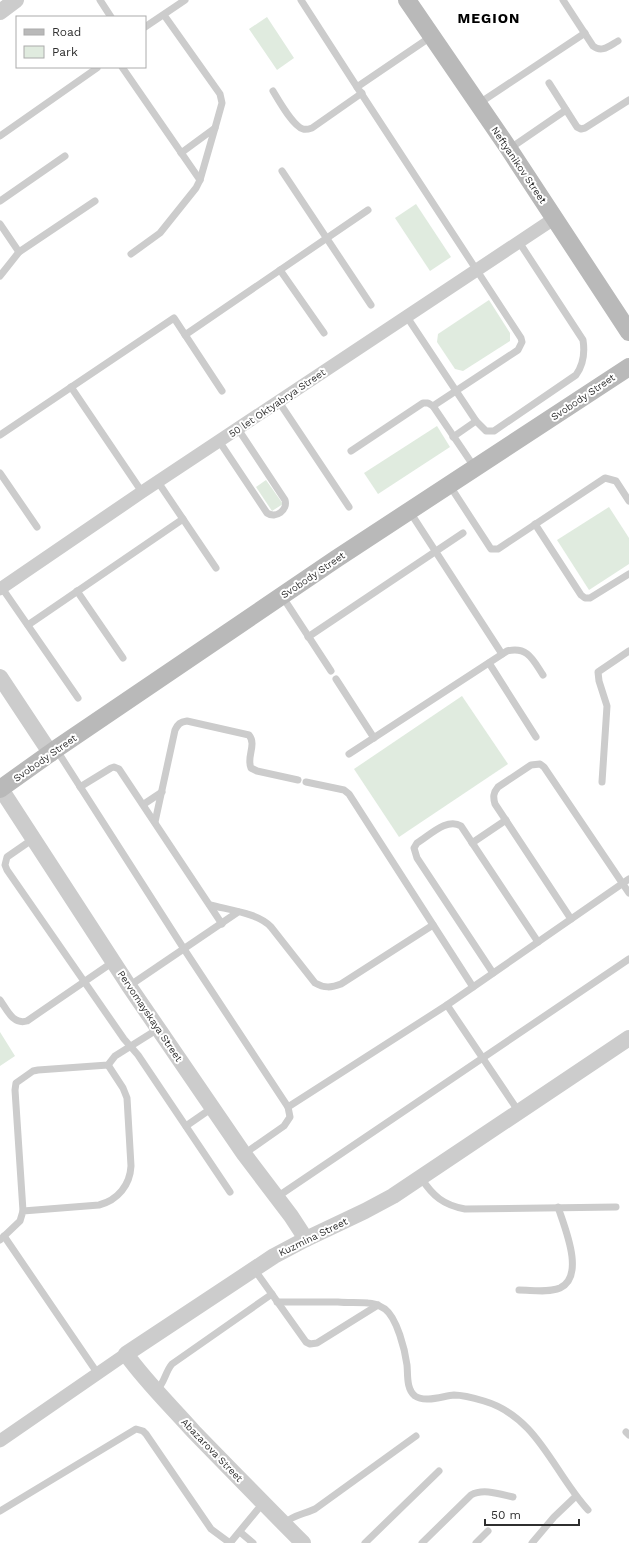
<svg xmlns="http://www.w3.org/2000/svg" width="629" height="1543" font-family="'Work Sans',sans-serif">
	<style>
		.green { fill: #e0ebdf }
		.lines { fill: none; stroke-linecap: round; stroke-linejoin: round }
		.service { stroke: #ccc; stroke-width: 7 }
		.minor { stroke: #ccc; stroke-width: 13 }
		.tertiary { stroke: #ccc; stroke-width: 16 }
		.secondary { stroke: #b9b9b9; stroke-width: 18 }
		.labels { text-anchor: middle; dominant-baseline: central; stroke-width: 4; stroke-linejoin: round; paint-order: stroke }
		.street-label { font-size: 10px; fill: #2f2f2f; stroke: #fff }
		.district-label { font-size: 14px; font-weight: bold; letter-spacing: 1px; fill: #000; stroke: #fff }
	</style>
	<rect width="100%" height="100%" fill="#fff"/>
	<!-- green -->
	<g class="green">
		<path d="M 267,17 L 294,58 L 277,70 L 249,29 Z"/>
		<path d="M 416,204 L 451,257 L 430,271 L 395,218 Z"/>
		<path d="M 489,300 L 510,333 L 510,341 L 463,371 L 455,369 L 437,342 L 438,334 Z"/>
		<path d="M 437,426 L 450,447 L 378,494 L 364,473 Z"/>
		<path d="M 266,480 L 283,504 L 272,511 L 256,487 Z"/>
		<path d="M 609,507 L 629,538 L 629,564 L 589,590 L 557,540 Z"/>
		<path d="M 462,696 L 508,764 L 399,837 L 354,769 Z"/>
		<path d="M 0,1032 L 15,1056 L 0,1066 Z"/>
	</g>
	<g class="lines">
		<!-- service -->
		<g class="service">
			<path d="M 100,0 L 111,17"/>
			<path d="M 301,0 L 357,87"/>
			<path d="M 563,0 L 593,46 C 602,53 609,46 618,41"/>
			<path d="M 164,15 L 220,94 L 222,103 L 215,128 L 181,153"/>
			<path d="M 145,27 L 185,0"/>
			<path d="M 432,36 L 357,87 L 521,338 L 522,342 L 518,350 L 433,406"/>
			<path d="M 122,67 L 200,180"/>
			<path d="M 549,83 L 577,127 L 581,129 L 585,128 L 629,100"/>
			<path d="M 273,91 C 279,101 293,126 303,129 C 306,130 309,129 312,128 L 362,93"/>
			<path d="M 478,104 L 585,33"/>
			<path d="M 0,136 L 97,68"/>
			<path d="M 509,149 L 566,110"/>
			<path d="M 282,171 L 371,305"/>
			<path d="M 0,201 L 65,156"/>
			<path d="M 0,224 L 19,252"/>
			<path d="M 131,254 L 160,233 L 196,188 L 200,180 L 215,128"/>
			<path d="M 280,270 L 324,333"/>
			<path d="M 0,276 L 19,252 L 95,201"/>
			<path d="M 407,317 L 476,421 L 486,431 L 494,431 L 576,375 C 584,364 585,353 583,340 L 519,242"/>
			<path d="M 185,335 L 368,210"/>
			<path d="M 71,387 L 142,492"/>
			<path d="M 279,402 L 349,507"/>
			<path d="M 0,435 L 174,318 L 222,391"/>
			<path d="M 453,437 L 476,421"/>
			<path d="M 219,441 L 267,513 C 276,519 288,510 285,500 L 238,429"/>
			<path d="M 351,451 L 423,403 L 428,403 L 433,406 L 475,468"/>
			<path d="M 0,473 L 37,527"/>
			<path d="M 158,482 L 216,568"/>
			<path d="M 450,486 L 491,549 L 498,549 L 605,478 L 616,481 L 629,501"/>
			<path d="M 410,512 L 502,654"/>
			<path d="M 535,524 L 581,595 L 585,598 L 590,598 L 629,574"/>
			<path d="M 2,588 L 78,698"/>
			<path d="M 77,591 L 123,658"/>
			<path d="M 282,596 L 331,671"/>
			<path d="M 28,625 L 183,519"/>
			<path d="M 308,637 L 463,533"/>
			<path d="M 489,663 L 536,737"/>
			<path d="M 336,679 L 374,738"/>
			<path d="M 56,749 L 184,949 L 288,1107 L 290,1117 L 284,1126 L 244,1154"/>
			<path d="M 349,754 L 507,651 C 528,646 533,660 543,675"/>
			<path d="M 306,782 L 344,790 L 349,794 L 473,987"/>
			<path d="M 602,782 L 607,706 L 599,681 L 598,672 L 629,651"/>
			<path d="M 80,787 L 111,768 L 114,767 L 119,769 L 222,924"/>
			<path d="M 144,804 L 162,792"/>
			<path d="M 155,822 L 175,730 C 178,724 180,722 187,721 L 249,735 C 257,745 246,757 251,768 L 257,771 L 298,780"/>
			<path d="M 33,839 L 7,857 L 5,865 L 7,870 L 124,1039 L 138,1055 L 230,1192"/>
			<path d="M 472,843 L 506,820"/>
			<path d="M 210,905 C 229,910 258,913 271,927 L 315,983 C 324,988 331,988 341,984 L 433,925"/>
			<path d="M 571,919 L 495,804 C 493,797 493,793 498,787 L 531,765 L 540,764 L 544,767 L 629,893"/>
			<path d="M 493,973 L 417,858 L 414,848 L 417,843 C 429,836 447,817 461,826 L 538,942"/>
			<path d="M 129,986 L 238,912"/>
			<path d="M 0,1000 C 7,1010 13,1025 27,1021 L 113,962"/>
			<path d="M 447,1005 L 519,1112"/>
			<path d="M 288,1107 L 447,1005 L 629,879"/>
			<path d="M 186,1126 L 212,1108"/>
			<path d="M 421,1178 C 433,1196 443,1205 465,1209 L 616,1207"/>
			<path d="M 277,1197 L 629,959"/>
			<path d="M 23,1211 L 15,1090 L 16,1083 L 33,1071 L 38,1070 L 108,1065 L 115,1056 L 158,1029"/>
			<path d="M 4,1236 L 98,1374"/>
			<path d="M 0,1240 L 20,1221 L 23,1211 L 99,1205 C 118,1200 130,1185 131,1166 L 127,1098 L 123,1088 L 108,1065"/>
			<path d="M 254,1269 L 306,1342 L 310,1344 L 317,1343 L 378,1305"/>
			<path d="M 519,1290 C 532,1290 548,1293 560,1288 C 586,1276 564,1226 558,1207"/>
			<path d="M 277,1302 C 297,1302 318,1302 338,1302 C 348,1303 358,1302 368,1303 C 374,1303 380,1306 385,1309 C 397,1318 405,1350 407,1365 C 408,1374 406,1389 415,1396 C 425,1403 443,1396 454,1395 C 464,1395 474,1398 484,1401 C 538,1417 553,1472 588,1510"/>
			<path d="M 156,1391 C 165,1383 165,1372 172,1364 L 272,1294"/>
			<path d="M 626,1432 L 629,1435"/>
			<path d="M 0,1511 L 136,1429 L 143,1431 L 146,1434 L 211,1529 L 230,1543"/>
			<path d="M 283,1524 C 295,1514 302,1515 315,1509 L 416,1436"/>
			<path d="M 240,1532 L 253,1543"/>
			<path d="M 230,1543 L 263,1503"/>
			<path d="M 365,1543 L 439,1471"/>
			<path d="M 422,1543 L 471,1495 C 483,1488 500,1494 513,1497"/>
			<path d="M 476,1543 L 488,1531"/>
			<path d="M 532,1543 L 554,1517 L 575,1497"/>
		</g>
		<!-- minor -->
		<g class="minor">
			<path d="M 0,589 L 142,492 L 555,218"/>
			<path d="M 0,1441 L 126,1354"/>
		</g>
		<!-- tertiary -->
		<g class="tertiary">
			<path d="M 0,12 L 16,0"/>
			<path d="M 0,677 L 51,754"/>
			<path d="M 1,789 L 129,986 L 244,1154 L 291,1216 L 306,1239"/>
			<path d="M 303,1543 C 266,1506 230,1469 194,1432 C 171,1406 146,1382 126,1354 L 274,1256 L 306,1239 L 365,1211 L 393,1196 L 629,1038"/>
		</g>
		<!-- secondary -->
		<g class="secondary">
			<path d="M 407,0 L 509,149 L 629,332"/>
			<path d="M 0,789 L 56,749 L 336,559 L 629,367"/>
		</g>
	</g>
	<g class="labels">
		<!-- street labels -->
		<g class="street-label">
			<text transform="translate(519 165) rotate(56)">Neftyanikov Street</text>
			<text transform="translate(583 397) rotate(-34)">Svobody Street</text>
			<text transform="translate(277 403) rotate(-34)">50 let Oktyabrya Street</text>
			<text transform="translate(313 575) rotate(-34)">Svobody Street</text>
			<text transform="translate(45 758) rotate(-35)">Svobody Street</text>
			<text transform="translate(150 1016) rotate(56)">Pervomayskaya Street</text>
			<text transform="translate(313 1237) rotate(-26)">Kuzmina Street</text>
			<text transform="translate(212 1450) rotate(46)">Abazarova Street</text>
		</g>
		<!-- district labels -->
		<g class="district-label">
			<text x="489" y="18">MEGION</text>
		</g>
	</g>
	<!-- legend -->
	<rect x="16" y="16" width="130" height="52" fill="#ffffff" stroke="#acacac"/>
	<rect x="24" y="29" width="20" height="6" fill="#b9b9b9" stroke="#acacac"/>
	<text x="52" y="36" font-size="12" fill="#2f2f2f">Road</text>
	<rect x="24" y="46" width="20" height="12" fill="#e0ebdf" stroke="#acacac"/>
	<text x="52" y="56" font-size="12" fill="#2f2f2f">Park</text>
	<!-- scale -->
	<path d="M485 1519v6h94v-6" fill="none" stroke="#2f2f2f" stroke-width="2"/>
	<text x="491" y="1519" font-size="12" fill="#2f2f2f" stroke="#ffffff" stroke-width="3" paint-order="stroke">50 m</text>
</svg>
